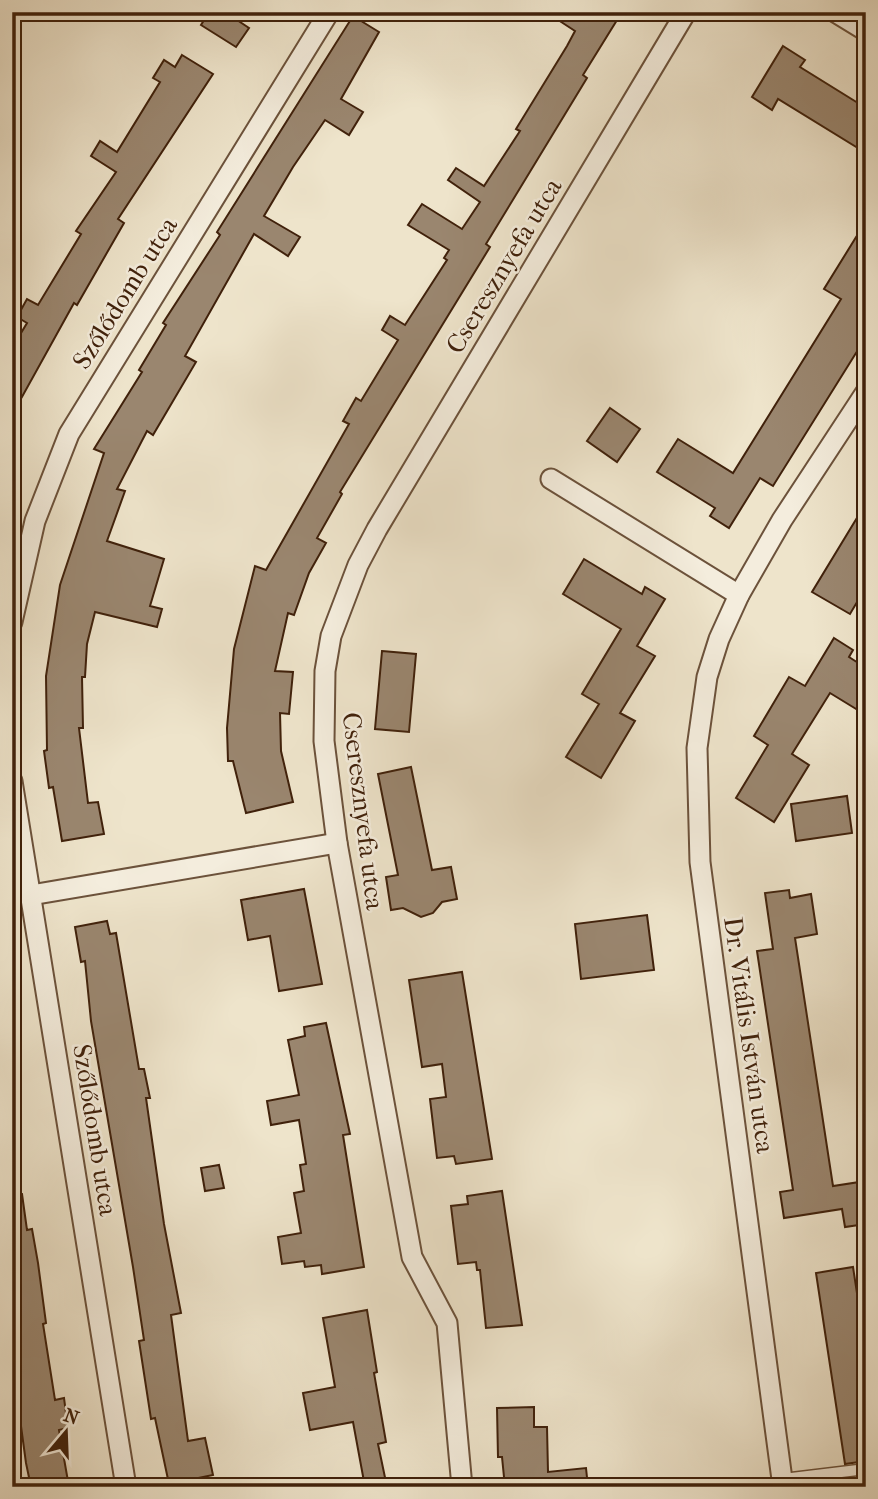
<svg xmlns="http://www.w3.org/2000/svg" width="878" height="1499" font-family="'IM FELL French Canon',serif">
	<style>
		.building { fill: #9a866f; stroke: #40210b; stroke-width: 2 }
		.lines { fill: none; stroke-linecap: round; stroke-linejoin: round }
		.lane-casing { stroke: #6c523b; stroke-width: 13 }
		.street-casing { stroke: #6c523b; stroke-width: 23 }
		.lane { stroke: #f4eddd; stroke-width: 10 }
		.street { stroke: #f4eddd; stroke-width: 19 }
		.labels { text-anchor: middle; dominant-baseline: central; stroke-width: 5; stroke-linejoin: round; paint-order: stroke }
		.street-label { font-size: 26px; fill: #40210b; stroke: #f4eddd }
	</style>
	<rect width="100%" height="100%" fill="#eee4cb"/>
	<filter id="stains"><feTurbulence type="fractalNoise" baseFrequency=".00286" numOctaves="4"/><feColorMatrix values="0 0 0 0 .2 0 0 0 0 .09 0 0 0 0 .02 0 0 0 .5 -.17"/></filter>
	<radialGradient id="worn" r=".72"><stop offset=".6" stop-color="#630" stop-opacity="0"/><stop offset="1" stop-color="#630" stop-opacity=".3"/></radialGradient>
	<!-- building -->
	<g class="building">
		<path d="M 209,12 L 225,12 L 249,28 L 236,47 L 201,25 Z"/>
		<path d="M 546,12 L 622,12 L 583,75 L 587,78 L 486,244 L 490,247 L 340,492 L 342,494 L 317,538 L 326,543 L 309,573 L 294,615 L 288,613 L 275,671 L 293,672 L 289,714 L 280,713 L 281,751 L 293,802 L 246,813 L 233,761 L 228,761 L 227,728 L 234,649 L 255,566 L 266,570 L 349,424 L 343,421 L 356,398 L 361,401 L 398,340 L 382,330 L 390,316 L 405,325 L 447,260 L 444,258 L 449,250 L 408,225 L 422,204 L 462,229 L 480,202 L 448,180 L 456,168 L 484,186 L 520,131 L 516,129 L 567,46 L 575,31 Z"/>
		<path d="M 353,16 L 379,32 L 341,99 L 363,112 L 349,135 L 325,120 L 293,167 L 264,216 L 300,237 L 288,256 L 254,234 L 185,356 L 196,362 L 153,435 L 147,431 L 117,489 L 125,491 L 107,541 L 164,559 L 150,606 L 162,609 L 157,627 L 95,612 L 87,644 L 85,677 L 82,677 L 83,728 L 79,728 L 88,803 L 98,802 L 104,834 L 62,841 L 53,787 L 49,788 L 44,751 L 47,750 L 46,676 L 60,585 L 104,453 L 94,449 L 142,372 L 139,370 L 166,325 L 163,323 L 220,235 L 217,232 Z"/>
		<path d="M 783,46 L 805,60 L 800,67 L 866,108 L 866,153 L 778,99 L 772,110 L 752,97 Z"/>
		<path d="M 182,55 L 213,74 L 118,219 L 124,223 L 77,305 L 74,303 L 12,415 L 12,348 L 27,323 L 17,317 L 27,299 L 38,305 L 81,234 L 76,231 L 116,172 L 91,156 L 100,141 L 117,152 L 160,82 L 153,78 L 164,60 L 175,67 Z"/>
		<path d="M 866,221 L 866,337 L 773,486 L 760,478 L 729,528 L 710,516 L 715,508 L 657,472 L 678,439 L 733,473 L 841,299 L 824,289 Z"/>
		<path d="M 610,408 L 640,429 L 617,462 L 587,441 Z"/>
		<path d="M 866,503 L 866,587 L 850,614 L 812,592 Z"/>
		<path d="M 584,559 L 642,594 L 645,587 L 665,599 L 637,646 L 655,656 L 620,713 L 635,721 L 601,778 L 566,757 L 599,704 L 582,694 L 621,629 L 563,594 Z"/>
		<path d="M 834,638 L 853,650 L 849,657 L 866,668 L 866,715 L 830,693 L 792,754 L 809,765 L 774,822 L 736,798 L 768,745 L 754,736 L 789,677 L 805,686 Z"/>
		<path d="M 382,651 L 416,654 L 409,732 L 375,729 Z"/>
		<path d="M 411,767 L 432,870 L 451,867 L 457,899 L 442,902 L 433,913 L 421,917 L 403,908 L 391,910 L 386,877 L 398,875 L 378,774 Z"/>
		<path d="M 847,796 L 852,833 L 796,841 L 791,804 Z"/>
		<path d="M 304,889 L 322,984 L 279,991 L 270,936 L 248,940 L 241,900 Z"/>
		<path d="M 789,890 L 790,898 L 811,894 L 817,934 L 795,938 L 833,1186 L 866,1181 L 866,1224 L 845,1227 L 842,1209 L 784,1218 L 780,1192 L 793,1190 L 757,951 L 773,949 L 765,893 Z"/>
		<path d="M 647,915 L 654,970 L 581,979 L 575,924 Z"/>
		<path d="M 107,921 L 110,934 L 116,933 L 139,1069 L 144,1069 L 150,1098 L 146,1098 L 164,1224 L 181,1313 L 171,1315 L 188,1441 L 205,1438 L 213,1475 L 169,1484 L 155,1418 L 151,1419 L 139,1341 L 144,1340 L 133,1267 L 91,1021 L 85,961 L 81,962 L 75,927 Z"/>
		<path d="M 462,972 L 492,1159 L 456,1164 L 454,1156 L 437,1158 L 430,1099 L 446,1097 L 442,1064 L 422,1067 L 409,980 Z"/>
		<path d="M 326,1023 L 350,1134 L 343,1135 L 364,1267 L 322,1274 L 321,1265 L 305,1267 L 304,1261 L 282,1264 L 278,1237 L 301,1233 L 294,1193 L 304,1191 L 300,1165 L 306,1164 L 299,1120 L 271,1125 L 267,1101 L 299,1095 L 288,1040 L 305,1036 L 304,1027 Z"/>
		<path d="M 219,1165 L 224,1188 L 205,1191 L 201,1168 Z"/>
		<path d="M 502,1191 L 522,1325 L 486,1328 L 480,1270 L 477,1270 L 476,1262 L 458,1264 L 451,1206 L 468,1204 L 467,1196 Z"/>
		<path d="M 22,1194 L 27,1230 L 32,1229 L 38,1263 L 46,1323 L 43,1324 L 55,1400 L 64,1398 L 68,1428 L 59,1430 L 69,1487 L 31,1487 L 26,1463 L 12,1360 L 12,1195 Z"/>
		<path d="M 853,1267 L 866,1352 L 866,1461 L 845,1464 L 816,1273 Z"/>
		<path d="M 367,1310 L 377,1372 L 374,1373 L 386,1442 L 378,1444 L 387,1487 L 365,1487 L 353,1422 L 310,1430 L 303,1393 L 335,1387 L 323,1318 Z"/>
		<path d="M 534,1407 L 534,1427 L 547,1427 L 548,1472 L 586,1468 L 588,1487 L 505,1487 L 502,1457 L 498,1457 L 497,1408 Z"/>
	</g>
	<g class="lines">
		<defs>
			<path id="lane" d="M 783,1479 L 866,1469"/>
			<g id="street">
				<path d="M 835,12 L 866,31"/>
				<path d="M 551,479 L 739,595"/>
				<path d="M 12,622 L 35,521 L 69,434 L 329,12"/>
				<path d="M 12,781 L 126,1487"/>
				<path d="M 31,895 L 337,843"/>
				<path d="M 462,1487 L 447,1323 L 412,1257 L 337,843 L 324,741 L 325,671 L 331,636 L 358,565 L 377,529 L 686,12"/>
				<path d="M 783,1487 L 700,862 L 697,748 L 707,677 L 719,639 L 739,595 L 782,520 L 866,392"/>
			</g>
		</defs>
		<!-- lane casing -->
		<use href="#lane" class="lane-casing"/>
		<!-- street casing -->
		<use href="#street" class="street-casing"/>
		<!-- lane -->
		<use href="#lane" class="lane"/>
		<!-- street -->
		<use href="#street" class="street"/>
	</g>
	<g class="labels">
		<!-- street labels -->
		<g class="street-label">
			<text transform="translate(504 266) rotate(-59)">Cseresznyefa utca</text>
			<text transform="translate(125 293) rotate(-58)">Szőlődomb utca</text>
			<text transform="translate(363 811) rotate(83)">Cseresznyefa utca</text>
			<text transform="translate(749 1035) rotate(82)">Dr. Vitális István utca</text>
			<text transform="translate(95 1130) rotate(81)">Szőlődomb utca</text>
		</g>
	</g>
	<!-- margin -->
	<rect width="878" height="1499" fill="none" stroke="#eee4cb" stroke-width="42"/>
	<rect x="14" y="14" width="850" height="1471" fill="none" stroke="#40210b" stroke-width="3.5"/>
	<rect x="21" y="21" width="836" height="1457" fill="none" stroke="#40210b" stroke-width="2"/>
	<!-- north arrow -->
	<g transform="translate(66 1432) rotate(19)" stroke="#f4eddd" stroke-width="5" paint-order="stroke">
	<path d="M0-5L12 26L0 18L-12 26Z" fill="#40210b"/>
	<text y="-10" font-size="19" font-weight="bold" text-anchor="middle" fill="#40210b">N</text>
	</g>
	<rect width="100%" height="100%" filter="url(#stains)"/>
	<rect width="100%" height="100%" fill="url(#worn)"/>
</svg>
